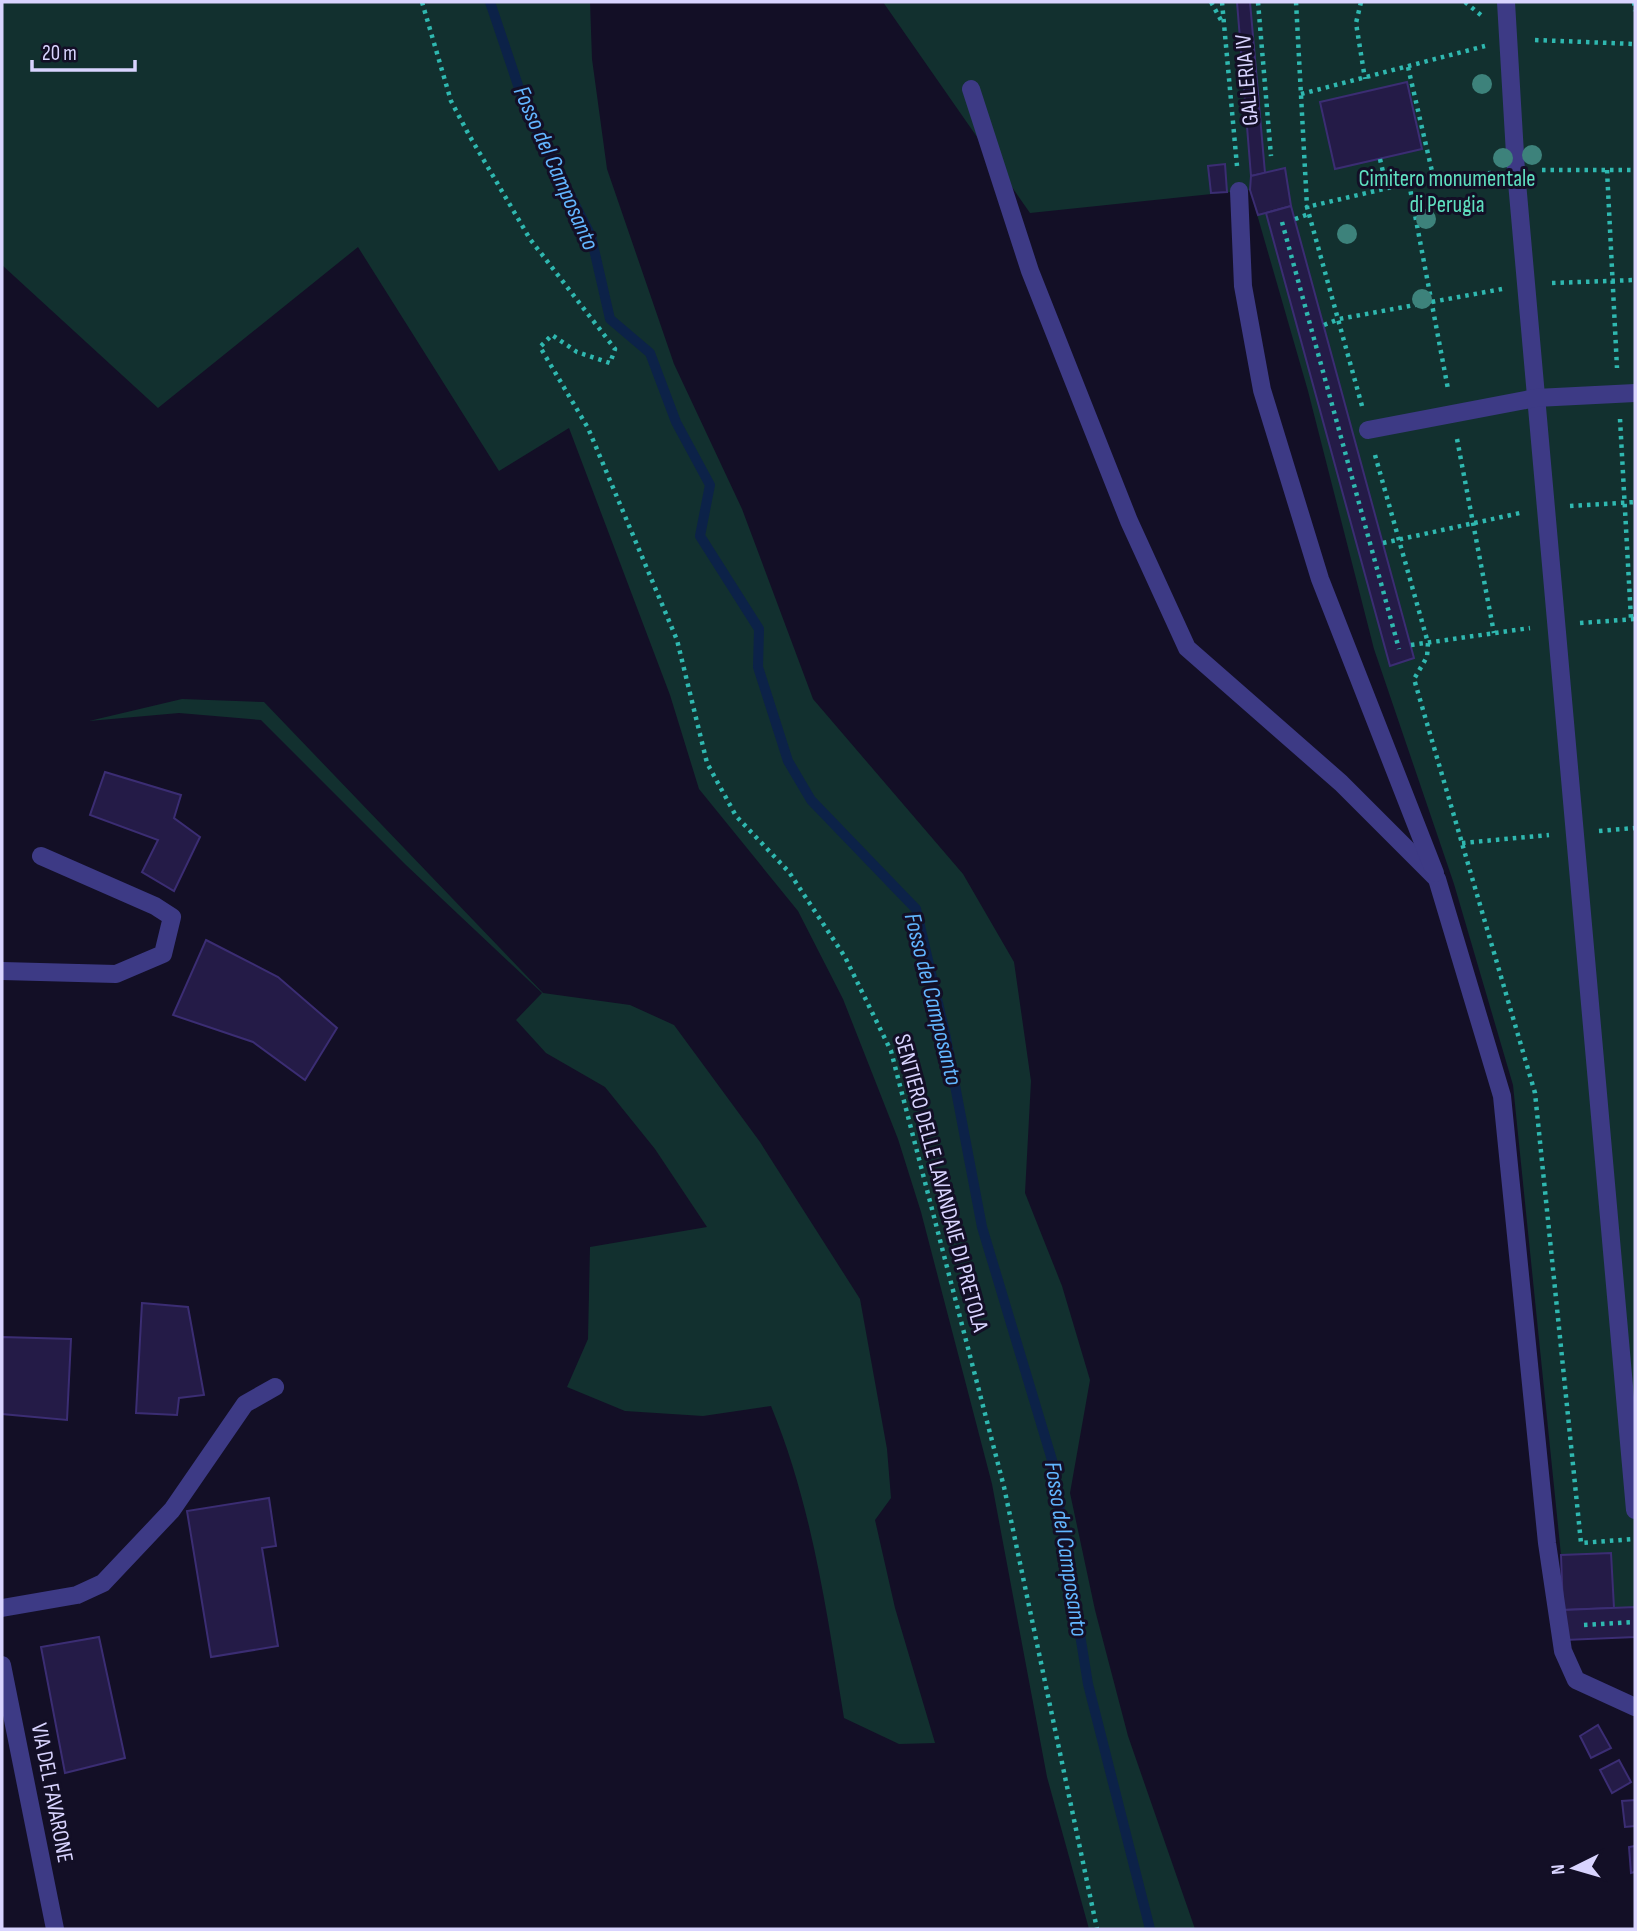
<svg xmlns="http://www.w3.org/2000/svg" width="1637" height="1931" font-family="'Sofia Sans Condensed',sans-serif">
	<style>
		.green { fill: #12302f }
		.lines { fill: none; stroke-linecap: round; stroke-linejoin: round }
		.stream { stroke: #0c2248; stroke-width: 10 }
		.building { fill: #241b47; stroke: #3b2d73; stroke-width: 2 }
		.path { stroke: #2fb8b0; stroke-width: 4.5; stroke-dasharray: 3.5 5; stroke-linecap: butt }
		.service { stroke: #3d3a85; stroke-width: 18 }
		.minor { stroke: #3d3a85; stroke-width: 18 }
		.tree { fill: #3d827b }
		.labels { text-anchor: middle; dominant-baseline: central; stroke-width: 6; stroke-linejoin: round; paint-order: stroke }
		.street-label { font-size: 23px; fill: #d9d4ff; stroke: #130f26 }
		.park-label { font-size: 23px; fill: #5fe0c0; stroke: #130f26 }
		.water-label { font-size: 24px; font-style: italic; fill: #62b6ff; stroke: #130f26 }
	</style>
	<rect width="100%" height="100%" fill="#130f26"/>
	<!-- green -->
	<g class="green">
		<path d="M 2,2 L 590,2 L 592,59 L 607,169 L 674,364 L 742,509 L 813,699 L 963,874 L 1014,962 L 1031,1081 L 1025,1193 L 1062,1286 L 1090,1380 L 1070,1493 L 1095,1610 L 1128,1736 L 1195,1929 L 1089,1929 L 1047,1777 L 992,1484 L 921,1212 L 898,1139 L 843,999 L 798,911 L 699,789 L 670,695 L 569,428 L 499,471 L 358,247 L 158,408 L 2,265 Z"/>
		<path d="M 883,2 L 1635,2 L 1635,1637 L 1565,1640 L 1561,1555 L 1513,1085 L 1454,884 L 1374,649 L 1308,391 L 1250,190 L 1030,213 Z"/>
		<path d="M 182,699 L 264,702 L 543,993 L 630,1005 L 674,1025 L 760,1142 L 860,1299 L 887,1449 L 891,1498 L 875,1520 L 895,1608 L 935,1743 L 899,1744 L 844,1718 C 827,1613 812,1505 771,1406 L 703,1416 L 625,1411 L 567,1387 L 588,1339 L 590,1247 L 707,1227 L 655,1149 L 605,1087 L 546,1053 L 516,1020 L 542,993 L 406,865 L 261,720 L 179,713 L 89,721 Z"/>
	</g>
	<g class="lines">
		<!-- stream -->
		<path class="stream" d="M 490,2 L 526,109 L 591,236 L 610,319 L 650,353 L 676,422 L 710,485 L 700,536 L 759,629 L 758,667 L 788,761 L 811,800 L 916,909 L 945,1033 L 982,1227 L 1052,1460 L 1088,1684 L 1150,1929"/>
	</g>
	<!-- building -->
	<g class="building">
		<path d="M 1237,2 L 1250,2 L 1265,173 L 1251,176 Z"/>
		<path d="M 1407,82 L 1422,149 L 1335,169 L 1320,102 Z"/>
		<path d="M 1225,164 L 1227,192 L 1211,193 L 1208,166 Z"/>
		<path d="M 1285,168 L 1291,206 L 1258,215 L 1250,190 L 1251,176 Z"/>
		<path d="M 1291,206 L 1414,658 L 1390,666 L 1266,213 Z"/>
		<path d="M 105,772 L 181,795 L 174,818 L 200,837 L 174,891 L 142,872 L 158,840 L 90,815 Z"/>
		<path d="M 206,940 L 278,977 L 337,1028 L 305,1080 L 253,1042 L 173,1015 Z"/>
		<path d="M 142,1303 L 188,1307 L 204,1395 L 179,1398 L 177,1415 L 136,1413 Z"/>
		<path d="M 2,1337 L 71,1339 L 67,1420 L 2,1414 Z"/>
		<path d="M 269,1498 L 276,1546 L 262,1548 L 278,1646 L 211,1657 L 187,1511 Z"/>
		<path d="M 1611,1553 L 1614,1608 L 1563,1610 L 1561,1555 Z"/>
		<path d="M 1635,1607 L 1635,1637 L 1565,1640 L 1563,1610 Z"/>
		<path d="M 99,1637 L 125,1758 L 65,1773 L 41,1647 Z"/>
		<path d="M 1598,1725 L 1611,1748 L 1591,1758 L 1580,1736 Z"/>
		<path d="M 1619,1760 L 1631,1782 L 1612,1793 L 1600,1770 Z"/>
		<path d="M 1635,1800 L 1635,1826 L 1625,1827 L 1622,1801 Z"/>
		<path d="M 1635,1846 L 1635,1872 L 1631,1873 L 1629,1847 Z"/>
	</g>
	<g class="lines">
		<!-- path -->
		<g class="path">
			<path d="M 422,2 L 451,101 L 469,135 L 530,239 L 615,349 L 610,363 L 577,352 L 552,335 L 540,347 L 588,428 L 677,640 L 707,763 L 736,816 L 789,872 L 845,957 L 891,1051 L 1004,1487 L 1097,1929"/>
			<path d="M 1211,2 L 1222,22"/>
			<path d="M 1222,2 L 1237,166"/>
			<path d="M 1258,2 L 1271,156"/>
			<path d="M 1296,2 L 1307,207"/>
			<path d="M 1361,2 L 1356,23 L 1365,79"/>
			<path d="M 1465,2 L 1482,16"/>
			<path d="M 1634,2 L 1635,11"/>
			<path d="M 1535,40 L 1635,44"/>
			<path d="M 1408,67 L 1434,180"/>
			<path d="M 1301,94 L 1485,46"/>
			<path d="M 1380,159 L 1387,189"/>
			<path d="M 1542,170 L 1635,170"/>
			<path d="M 1607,170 L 1617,368"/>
			<path d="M 1409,183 L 1448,389"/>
			<path d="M 1295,219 L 1309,214"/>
			<path d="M 1282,222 L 1399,649"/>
			<path d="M 1552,283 L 1635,280"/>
			<path d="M 1324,325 L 1339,319 L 1502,289"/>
			<path d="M 1362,406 L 1307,207 L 1409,183 L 1491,173"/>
			<path d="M 1620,419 L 1631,619"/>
			<path d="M 1457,439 L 1494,633"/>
			<path d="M 1375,455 L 1428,643 L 1427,657 L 1414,679 L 1535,1093 L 1581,1543 L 1635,1539"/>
			<path d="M 1570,506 L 1635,502"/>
			<path d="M 1383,543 L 1520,513"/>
			<path d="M 1580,623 L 1635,619"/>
			<path d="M 1411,645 L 1530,628"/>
			<path d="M 1599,831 L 1635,828"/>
			<path d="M 1462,843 L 1549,835"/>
			<path d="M 1584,1625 L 1635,1622"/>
		</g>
		<!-- service -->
		<g class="service">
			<path d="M 1506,2 L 1516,171 L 1635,1510"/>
			<path d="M 971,89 L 1030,271 L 1129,521 L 1187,648 L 1341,783 L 1437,879 L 1502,1096 L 1547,1543 L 1563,1651 L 1576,1680 L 1635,1707"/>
			<path d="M 1239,191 L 1243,286 L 1262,390 L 1320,579 L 1435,873"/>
			<path d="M 1368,430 L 1536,398 L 1635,393"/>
		</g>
		<!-- minor -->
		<g class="minor">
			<path d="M 2,971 L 116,974 L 163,954 L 172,917 L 155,906 L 41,856"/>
			<path d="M 2,1608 L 77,1595 L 103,1583 L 172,1510 L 245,1404 L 275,1387"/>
			<path d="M 2,1665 L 55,1929"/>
		</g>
	</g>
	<!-- trees -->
	<g class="tree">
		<circle cx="1482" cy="84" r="10"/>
		<circle cx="1532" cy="155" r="10"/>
		<circle cx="1503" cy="158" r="10"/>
		<circle cx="1426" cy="219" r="10"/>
		<circle cx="1347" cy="234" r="10"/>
		<circle cx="1422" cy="299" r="10"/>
	</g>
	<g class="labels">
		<!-- street labels -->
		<g class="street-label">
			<text transform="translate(1247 80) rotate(-95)">GALLERIA IV</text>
			<text transform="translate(941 1183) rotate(75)">SENTIERO DELLE LAVANDAIE DI PRETOLA</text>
			<text transform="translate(52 1793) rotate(79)">VIA DEL FAVARONE</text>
		</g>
		<!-- park labels -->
		<g class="park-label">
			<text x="1447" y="179">Cimitero monumentale<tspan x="1447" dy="26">di Perugia</tspan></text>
		</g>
		<!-- water labels -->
		<g class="water-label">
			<text transform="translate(556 168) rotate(66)">Fosso del Camposanto</text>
			<text transform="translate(933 999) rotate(76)">Fosso del Camposanto</text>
			<text transform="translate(1066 1549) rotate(81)">Fosso del Camposanto</text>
		</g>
	</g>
	<!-- border -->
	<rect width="1637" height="1931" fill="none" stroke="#d9d4ff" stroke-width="7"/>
	<!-- north arrow -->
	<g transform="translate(1574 1868) rotate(265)" stroke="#130f26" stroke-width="5" paint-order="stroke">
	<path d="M0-5L12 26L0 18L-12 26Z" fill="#d9d4ff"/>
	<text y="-10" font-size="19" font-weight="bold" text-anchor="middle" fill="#d9d4ff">N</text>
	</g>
	<!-- scale -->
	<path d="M32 60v10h103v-10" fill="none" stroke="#d9d4ff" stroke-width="3.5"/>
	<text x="42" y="60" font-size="21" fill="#d9d4ff" stroke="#130f26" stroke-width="5" paint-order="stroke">20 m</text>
</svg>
